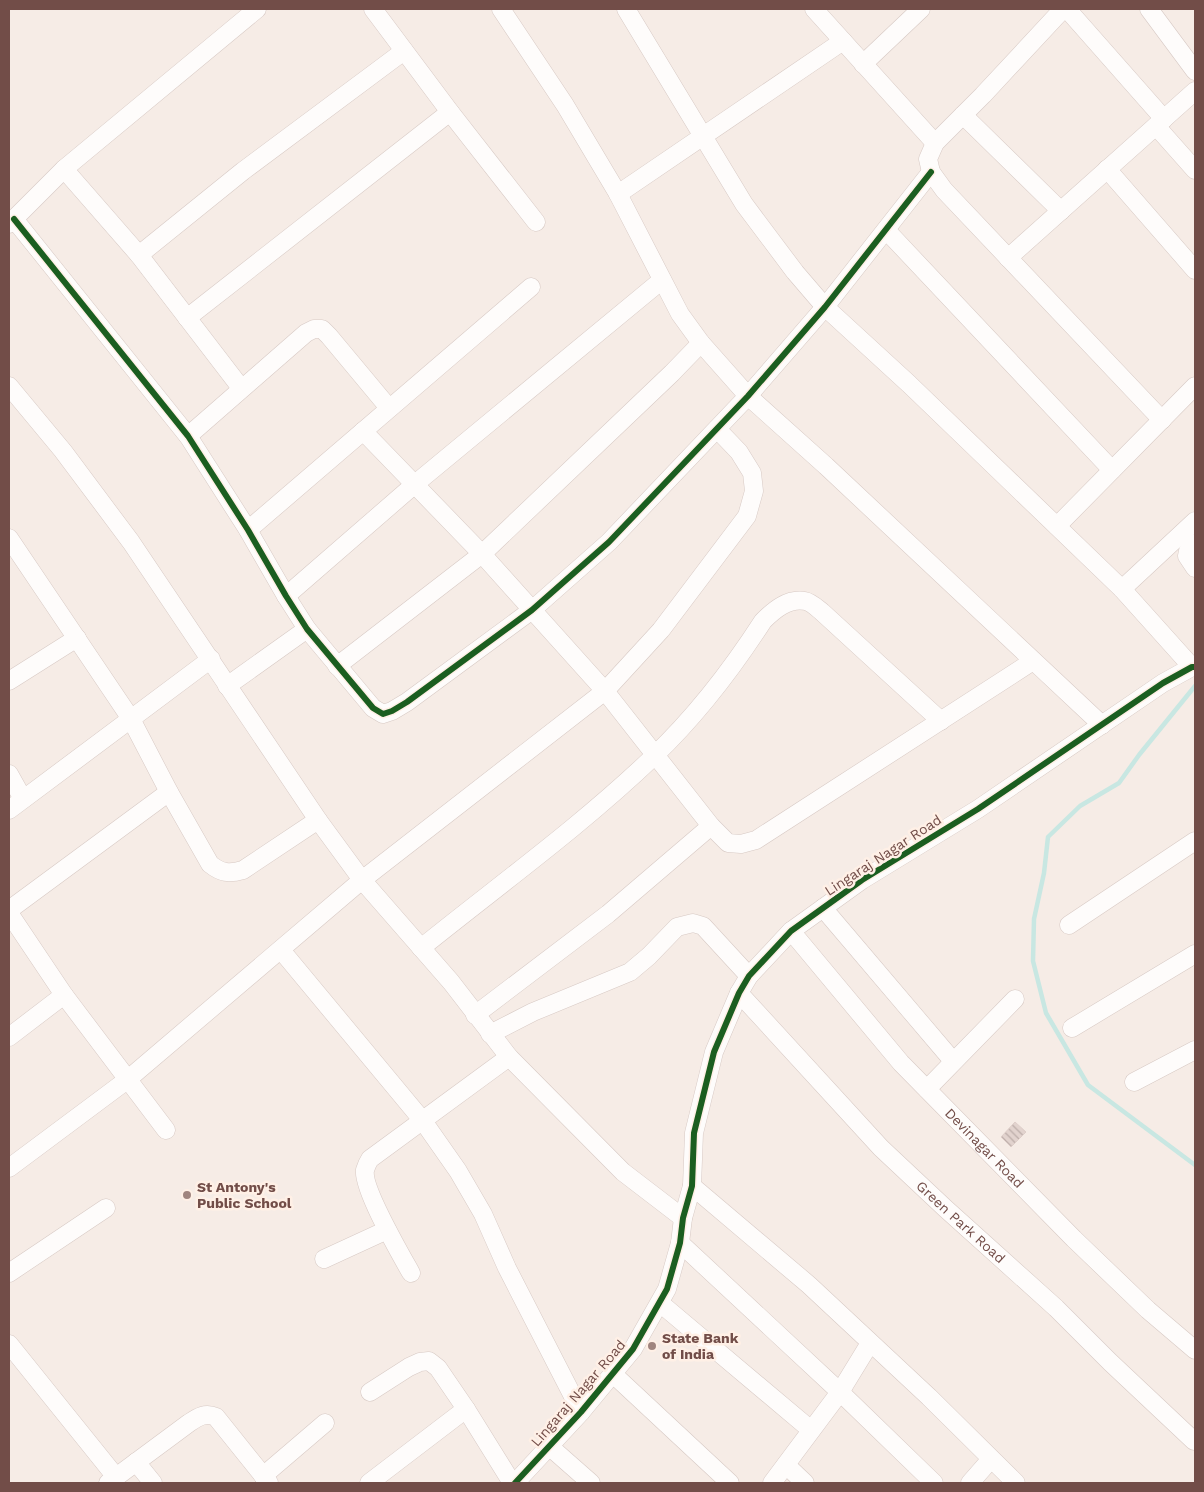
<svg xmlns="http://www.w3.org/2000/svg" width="1204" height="1492" font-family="'Work Sans',sans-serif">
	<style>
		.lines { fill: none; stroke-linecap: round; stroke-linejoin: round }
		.stream { stroke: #c8e7e2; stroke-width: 4.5 }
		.building { fill: url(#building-back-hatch); stroke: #decec9 }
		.minor-casing { stroke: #d7c9c4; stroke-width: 19 }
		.minor { stroke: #fefcfb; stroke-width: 18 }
		.cycleway-casing { stroke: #fff0e6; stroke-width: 9 }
		.cycleway { stroke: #1b5e20; stroke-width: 6 }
		.poi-dot { fill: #a0857f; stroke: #fff0e6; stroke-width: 2 }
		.labels { text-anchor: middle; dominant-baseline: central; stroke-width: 5; stroke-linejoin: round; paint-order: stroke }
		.street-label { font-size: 14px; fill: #724d48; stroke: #fff0e6 }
		.poi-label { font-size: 14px; font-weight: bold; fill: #724d48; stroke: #fff0e6; text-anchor: start }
	</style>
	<defs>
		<pattern id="building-back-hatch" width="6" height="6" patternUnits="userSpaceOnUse" patternTransform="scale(1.25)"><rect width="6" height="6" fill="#e2d3ce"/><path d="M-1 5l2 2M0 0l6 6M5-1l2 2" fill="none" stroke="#bcada9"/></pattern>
	</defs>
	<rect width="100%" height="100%" fill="#f6ece6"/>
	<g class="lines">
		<!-- stream -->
		<path class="stream" d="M 1195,686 L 1139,755 L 1119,783 L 1080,806 L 1048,837 L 1044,873 L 1034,919 L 1033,961 L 1046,1013 L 1088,1085 L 1195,1165"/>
	</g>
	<!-- building -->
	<path class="building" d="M 1015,1122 L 1026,1132 L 1011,1147 L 1001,1137 Z"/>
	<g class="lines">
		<defs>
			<g id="minor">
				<path d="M 373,9 L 450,112 L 536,222"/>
				<path d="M 501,9 L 565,105 L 618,194 L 680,314 L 701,343 L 748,396 L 826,466 L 1102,725"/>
				<path d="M 626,9 L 744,204 L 795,272 L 825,307 L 909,384 L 1122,589 L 1192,667"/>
				<path d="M 814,9 L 935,143"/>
				<path d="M 1063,9 L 983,95 L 935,143 L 928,159 L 931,172 L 944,190 L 1162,420"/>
				<path d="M 1067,9 L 1164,119"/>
				<path d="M 1149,9 L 1195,71"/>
				<path d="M 863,64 L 921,9"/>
				<path d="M 963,115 L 1061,211"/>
				<path d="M 1156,126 L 1195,170"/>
				<path d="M 64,169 L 139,255 L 241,388"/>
				<path d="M 1107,169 L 1195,270"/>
				<path d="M 618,194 L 843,41"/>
				<path d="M 14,219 L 188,436 L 248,530 L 286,596 L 307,629 L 373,708 L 383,714 L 392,711 L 407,702 L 532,610 L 609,542 L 748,396 L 825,307 L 931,172"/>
				<path d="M 9,224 L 64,169 L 257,9"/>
				<path d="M 886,230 L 1112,470"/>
				<path d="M 139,255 L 243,171 L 404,51"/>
				<path d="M 1008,258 L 1195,91"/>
				<path d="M 187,318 L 450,112"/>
				<path d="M 9,386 L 63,451 L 131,542 L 318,820 L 362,880 L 451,982 L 509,1057 L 623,1172 L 683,1218"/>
				<path d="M 363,431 L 482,554 L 605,691 L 711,826 L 728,843 L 741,844 L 756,840 L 1033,661"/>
				<path d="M 188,436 L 306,333 L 314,329 L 322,329 L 329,336 L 389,408"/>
				<path d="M 1057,526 L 1195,386"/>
				<path d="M 248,530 L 531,287"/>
				<path d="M 9,538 L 131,719 L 169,792 L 210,864 C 221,873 229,874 243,870 L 318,820"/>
				<path d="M 1195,543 L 1188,551 L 1187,556 L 1195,568"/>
				<path d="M 1122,589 L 1195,521"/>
				<path d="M 286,596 L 415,484 L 662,280"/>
				<path d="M 337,666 L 482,554 L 672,373 L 701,343"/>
				<path d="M 9,681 L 77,638"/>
				<path d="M 227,686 L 307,629"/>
				<path d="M 9,774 L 23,799"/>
				<path d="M 9,810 L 211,659"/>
				<path d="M 823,908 L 953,1061"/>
				<path d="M 9,910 L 169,792"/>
				<path d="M 9,913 L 64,995"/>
				<path d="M 1069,925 L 1195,841"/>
				<path id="s1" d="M 791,931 L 901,1063 L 1074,1239 L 1148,1310 L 1195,1350"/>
				<path d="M 421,948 C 499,885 581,826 653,757 C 695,717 732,669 763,621 C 774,610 788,598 805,601 C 811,602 817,608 822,612 L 941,721"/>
				<path d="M 281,950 L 423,1121 L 458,1171 L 483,1214 L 507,1268 L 581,1412"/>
				<path id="s2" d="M 739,993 L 881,1148 L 946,1209 L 1056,1308 L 1110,1362 L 1194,1441"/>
				<path d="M 475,1015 L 608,914 L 711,826"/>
				<path d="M 1072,1028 L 1195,954"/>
				<path d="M 490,1034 L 533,1012 L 630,972 L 649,956 L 677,927 L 693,923 L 703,926 L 749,976"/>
				<path d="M 9,1037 L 64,995 L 166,1130"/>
				<path d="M 1134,1082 L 1195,1050"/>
				<path d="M 927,1089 L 1015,999"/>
				<path d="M 9,1168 L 127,1080 L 362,880 L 605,691 L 661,630 L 747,516 L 754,491 L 752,473 L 739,452 L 717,429"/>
				<path d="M 692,1186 L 809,1285 L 929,1397 L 1016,1483"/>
				<path d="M 680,1243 L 840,1392 L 934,1483"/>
				<path d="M 324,1259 L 387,1230"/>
				<path d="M 9,1273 L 106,1208"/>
				<path d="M 411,1273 C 401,1255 362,1188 365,1170 C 366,1167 368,1162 370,1159 L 509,1057"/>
				<path d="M 660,1303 L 811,1430"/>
				<path d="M 9,1344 L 116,1477"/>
				<path d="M 613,1374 L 730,1483"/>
				<path d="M 370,1392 L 409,1367 L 420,1362 L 429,1361 L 438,1368 L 466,1409 L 512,1483"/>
				<path d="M 549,1446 L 591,1483"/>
				<path d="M 136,1462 L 153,1483"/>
				<path d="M 786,1465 L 805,1483"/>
				<path d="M 263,1476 L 325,1423"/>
				<path d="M 108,1483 L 189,1423 C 198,1417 205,1412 216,1417 L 269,1483"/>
				<path d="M 369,1483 L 466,1409"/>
				<path d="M 515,1483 L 581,1412 L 633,1349 L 667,1289 L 680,1243 L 683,1218 L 692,1186 L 694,1133 L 714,1052 L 739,993 L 749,976 L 791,931 L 862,880 L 978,809 L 1163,683 L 1192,667 L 1195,667"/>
				<path d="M 772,1483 L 840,1392 L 870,1343"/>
				<path d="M 970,1483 L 991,1459"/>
			</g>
		</defs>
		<!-- minor casing -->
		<use href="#minor" class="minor-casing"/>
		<!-- minor -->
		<use href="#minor" class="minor"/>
		<defs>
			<g id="cycleway">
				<path d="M 14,219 L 188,436 L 248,530 L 286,596 L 307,629 L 373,708 L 383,714 L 392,711 L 407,702 L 532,610 L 609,542 L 748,396 L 825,307 L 931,172"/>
				<path d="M 515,1483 L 581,1412 L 633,1349 L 667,1289 L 680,1243 L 683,1218 L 692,1186 L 694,1133 L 714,1052 L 739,993 L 749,976 L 791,931 L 862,880 L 978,809 L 1163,683 L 1192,667 L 1195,667"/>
			</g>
		</defs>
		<!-- cycleway casing -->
		<use href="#cycleway" class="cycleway-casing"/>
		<!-- cycleway -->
		<use href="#cycleway" class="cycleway"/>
	</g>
	<!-- markers -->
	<g class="poi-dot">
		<circle cx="187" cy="1195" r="5"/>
		<circle cx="652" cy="1346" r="5"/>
	</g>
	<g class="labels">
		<!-- street labels -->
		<g class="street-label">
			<text transform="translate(883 855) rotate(-33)">Lingaraj Nagar Road</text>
			<text stroke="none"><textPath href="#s1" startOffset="291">Devinagar Road</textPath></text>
			<text stroke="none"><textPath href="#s2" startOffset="319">Green Park Road</textPath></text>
			<text transform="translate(578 1393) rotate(-49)">Lingaraj Nagar Road</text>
		</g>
		<!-- poi labels -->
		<g class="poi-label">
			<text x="197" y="1187">St Antony's<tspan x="197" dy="16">Public School</tspan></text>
			<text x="662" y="1338">State Bank<tspan x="662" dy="16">of India</tspan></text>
		</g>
	</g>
	<!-- border -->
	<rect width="1204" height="1492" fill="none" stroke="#724d48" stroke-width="20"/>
</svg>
